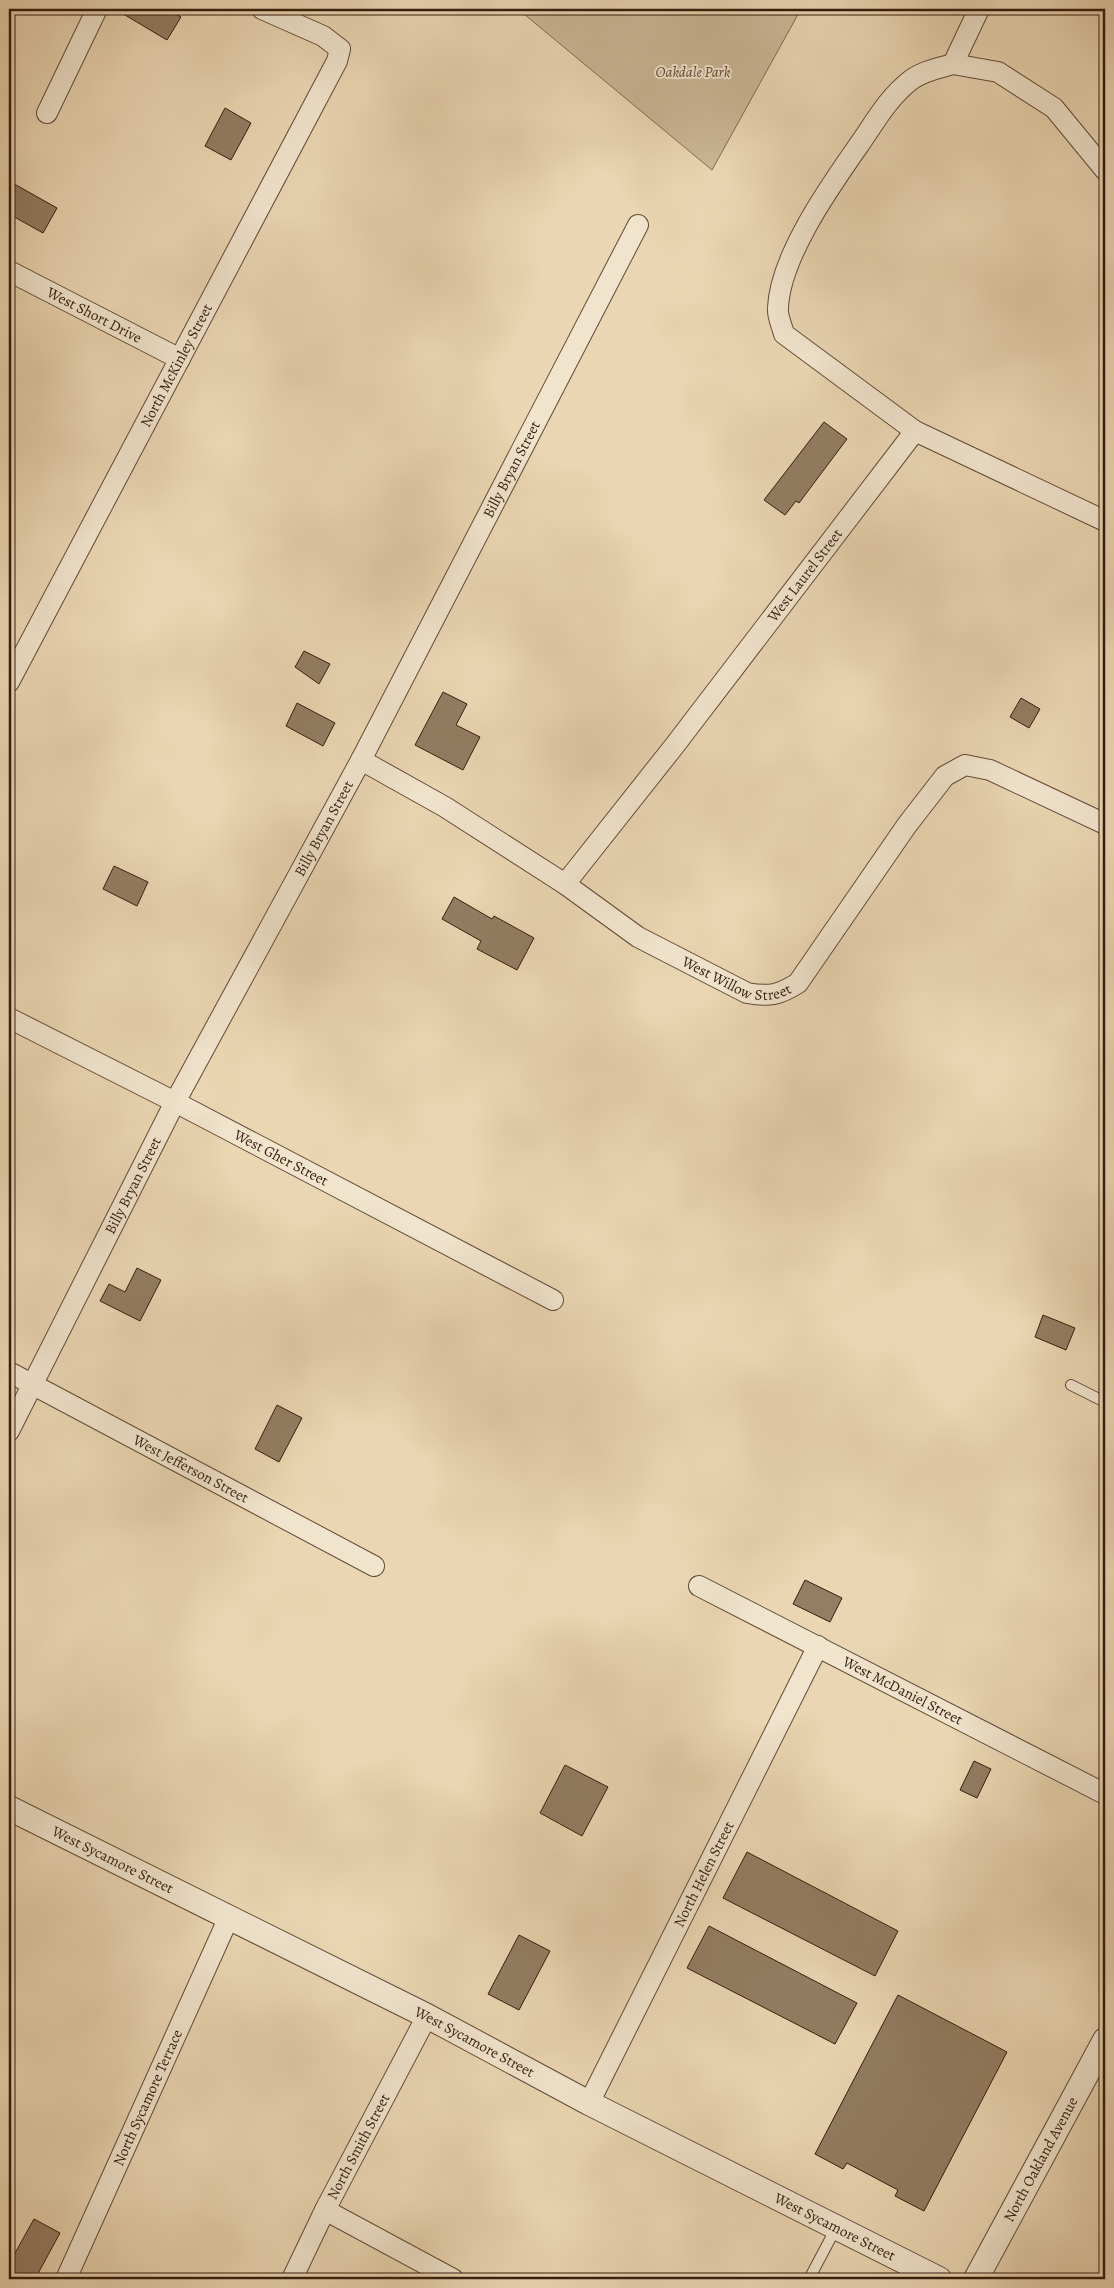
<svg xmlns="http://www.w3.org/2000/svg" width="1114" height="2288" font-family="Alegreya,serif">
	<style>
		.green { fill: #cbb696; stroke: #806952 }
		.building { fill: #937d63; stroke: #351c0e }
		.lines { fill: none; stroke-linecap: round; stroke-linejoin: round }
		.service-casing { stroke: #624a37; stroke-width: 12 }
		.minor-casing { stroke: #624a37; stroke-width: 22 }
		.tertiary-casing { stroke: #624a37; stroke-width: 26 }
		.service { stroke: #f1e4cd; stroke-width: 10 }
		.minor { stroke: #f1e4cd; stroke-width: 20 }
		.tertiary { stroke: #f1e4cd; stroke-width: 24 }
		.labels { text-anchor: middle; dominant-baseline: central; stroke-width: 4; stroke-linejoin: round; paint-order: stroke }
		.park-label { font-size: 15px; font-style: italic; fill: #624a37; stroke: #f1e4cd }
		.street-label { font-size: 15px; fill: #351c0e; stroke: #f1e4cd }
	</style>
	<rect width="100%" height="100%" fill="#ead6b2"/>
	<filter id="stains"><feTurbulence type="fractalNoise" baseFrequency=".004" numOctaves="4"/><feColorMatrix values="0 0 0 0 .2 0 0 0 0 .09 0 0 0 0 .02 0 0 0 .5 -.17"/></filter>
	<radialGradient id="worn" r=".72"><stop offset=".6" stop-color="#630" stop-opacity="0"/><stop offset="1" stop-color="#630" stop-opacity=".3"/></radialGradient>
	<!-- green -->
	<path class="green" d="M 518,9 L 801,9 L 712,170 Z"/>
	<!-- building -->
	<g class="building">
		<path d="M 115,9 L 166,9 L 181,17 L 167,40 Z"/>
		<path d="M 225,108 L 251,123 L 231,160 L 205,146 Z"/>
		<path d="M 9,181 L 57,208 L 43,233 L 9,214 Z"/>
		<path d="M 824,422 L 847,439 L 799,503 L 796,501 L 785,515 L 764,500 Z"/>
		<path d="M 304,651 L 330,664 L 319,684 L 295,667 Z"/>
		<path d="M 443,692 L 467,704 L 456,725 L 480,737 L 463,770 L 415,745 Z"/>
		<path d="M 1021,698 L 1040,709 L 1029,728 L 1010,717 Z"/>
		<path d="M 297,703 L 335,723 L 323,746 L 286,726 Z"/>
		<path d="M 114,866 L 148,882 L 137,906 L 103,889 Z"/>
		<path d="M 454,897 L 492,919 L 494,916 L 534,938 L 517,970 L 477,949 L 481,941 L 442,919 Z"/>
		<path d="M 137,1268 L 161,1280 L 140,1321 L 100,1301 L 109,1284 L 125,1292 Z"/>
		<path d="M 1043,1315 L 1075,1328 L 1066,1350 L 1035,1337 Z"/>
		<path d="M 277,1405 L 302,1418 L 279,1462 L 255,1449 Z"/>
		<path d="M 805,1580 L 842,1598 L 830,1622 L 793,1604 Z"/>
		<path d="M 974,1761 L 991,1769 L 977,1798 L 960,1790 Z"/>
		<path d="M 565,1765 L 608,1787 L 582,1836 L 540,1813 Z"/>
		<path d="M 747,1852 L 898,1931 L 875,1976 L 723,1898 Z"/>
		<path d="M 709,1926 L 857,2003 L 835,2044 L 687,1968 Z"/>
		<path d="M 519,1935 L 550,1951 L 519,2010 L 488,1994 Z"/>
		<path d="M 898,1995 L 1007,2052 L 924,2211 L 895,2196 L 898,2190 L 847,2163 L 843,2169 L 815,2154 Z"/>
		<path d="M 34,2219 L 60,2233 L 35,2279 L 17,2279 L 9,2274 L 9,2264 Z"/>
	</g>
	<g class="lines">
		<defs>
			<g id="service">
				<path d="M 1071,1385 L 1105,1402"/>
				<path d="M 809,2279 L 836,2228"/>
			</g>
			<g id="minor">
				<path d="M 979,9 L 953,64 C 939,68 923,71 911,80 C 889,97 876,120 861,142 C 831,185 780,256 778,308 C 777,316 782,326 784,334 L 915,431 L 1105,521"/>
				<path d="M 953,64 L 998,72 L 1054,108 L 1105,170"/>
				<path d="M 47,113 L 97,9"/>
				<path id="s1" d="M 9,271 L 180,359"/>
				<path id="s2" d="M 9,682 L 337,61 L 340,49 L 323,36 L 262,9"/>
				<path id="s3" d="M 361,760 L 445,807 L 565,884 L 638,937 L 747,993 C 770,997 779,995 798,983 L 907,825 L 945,776 L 965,765 L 990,770 L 1105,824"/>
				<path id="s4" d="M 565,884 L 675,745 L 915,431"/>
				<path id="s5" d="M 9,1018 L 175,1102 L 553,1300"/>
				<path id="s6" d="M 9,1372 L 374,1566"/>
				<path id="s7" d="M 9,1431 L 175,1102 L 361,760 L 638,225"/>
				<path id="s8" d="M 699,1586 L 1105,1794"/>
				<path id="s9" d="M 589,2103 L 818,1646"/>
				<path d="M 325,2210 L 453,2279"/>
				<path id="s10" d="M 66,2279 L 229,1917"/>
				<path id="s11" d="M 292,2279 L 325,2210 L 427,2016"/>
			</g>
			<g id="tertiary">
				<path id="s12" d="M 9,1808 L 427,2016 L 589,2103 L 939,2279"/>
				<path id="s13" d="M 976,2279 L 1105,2040"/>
			</g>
		</defs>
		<!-- service casing -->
		<use href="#service" class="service-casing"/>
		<!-- minor casing -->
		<use href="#minor" class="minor-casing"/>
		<!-- tertiary casing -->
		<use href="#tertiary" class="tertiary-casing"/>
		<!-- service -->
		<use href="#service" class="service"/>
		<!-- minor -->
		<use href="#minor" class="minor"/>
		<!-- tertiary -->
		<use href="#tertiary" class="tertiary"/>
	</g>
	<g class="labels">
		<!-- park labels -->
		<g class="park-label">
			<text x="693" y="72">Oakdale Park</text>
		</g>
		<!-- street labels -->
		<g class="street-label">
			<text stroke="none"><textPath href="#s1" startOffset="96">West Short Drive</textPath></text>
			<text stroke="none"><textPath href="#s2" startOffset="358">North McKinley Street</textPath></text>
			<text stroke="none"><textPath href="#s7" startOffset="1085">Billy Bryan Street</textPath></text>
			<text stroke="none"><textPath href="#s4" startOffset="391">West Laurel Street</textPath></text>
			<text stroke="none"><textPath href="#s7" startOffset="680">Billy Bryan Street</textPath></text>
			<text stroke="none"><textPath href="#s3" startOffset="438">West Willow Street</textPath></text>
			<text stroke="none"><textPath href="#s5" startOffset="306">West Gher Street</textPath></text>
			<text stroke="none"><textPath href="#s7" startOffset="275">Billy Bryan Street</textPath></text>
			<text stroke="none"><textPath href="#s6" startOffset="206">West Jefferson Street</textPath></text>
			<text stroke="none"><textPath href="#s8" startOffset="229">West McDaniel Street</textPath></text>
			<text stroke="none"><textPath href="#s12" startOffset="116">West Sycamore Street</textPath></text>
			<text stroke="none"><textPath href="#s9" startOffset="256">North Helen Street</textPath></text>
			<text stroke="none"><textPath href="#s12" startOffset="521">West Sycamore Street</textPath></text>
			<text stroke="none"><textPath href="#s10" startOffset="199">North Sycamore Terrace</textPath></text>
			<text stroke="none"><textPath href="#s11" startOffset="148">North Smith Street</textPath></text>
			<text stroke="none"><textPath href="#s13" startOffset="136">North Oakland Avenue</textPath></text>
			<text stroke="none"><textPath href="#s12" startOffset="926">West Sycamore Street</textPath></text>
		</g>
	</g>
	<!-- margin -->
	<rect width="1114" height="2288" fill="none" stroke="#ead6b2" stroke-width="30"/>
	<rect x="10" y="10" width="1094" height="2268" fill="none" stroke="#351c0e" stroke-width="2.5"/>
	<rect x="15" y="15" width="1084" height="2258" fill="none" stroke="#351c0e"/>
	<rect width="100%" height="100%" filter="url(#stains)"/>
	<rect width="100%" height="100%" fill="url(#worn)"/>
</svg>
